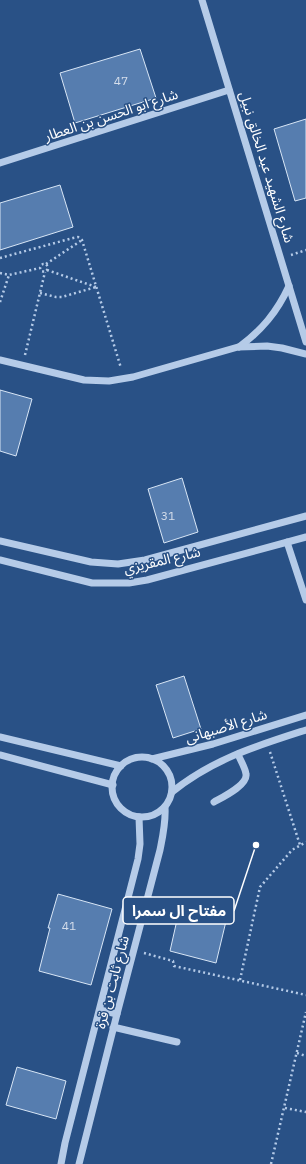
<svg xmlns="http://www.w3.org/2000/svg" width="306" height="1164" font-family="'IBM Plex Sans','Noto Sans Arabic',sans-serif">
	<style>
		.building { fill: #567daf; stroke: #d8e6f6 }
		.lines { fill: none; stroke-linecap: round; stroke-linejoin: round }
		.path { stroke: #b5cbe8; stroke-width: 2.5; stroke-dasharray: 2 3; stroke-linecap: butt }
		.minor { stroke: #b5cbe8; stroke-width: 7 }
		.labels { text-anchor: middle; dominant-baseline: central; stroke-width: 3; stroke-linejoin: round; paint-order: stroke }
		.number-label { font-size: 12px; fill: #d5deeb }
		.street-label { font-size: 14px; fill: #fff; stroke: #295186 }
		.leader { fill: none; stroke: #fff; stroke-width: 1.5 }
		.callout-dot { fill: #fff; stroke: #295186; stroke-width: 1.5 }
		.callout { fill: #295186; stroke: #fff; stroke-width: 1.5 }
		.callout-label { font-size: 15px; text-anchor: middle; font-weight: bold; fill: #fff }
	</style>
	<rect width="100%" height="100%" fill="#295186"/>
	<!-- building -->
	<g class="building">
		<path d="M 140,49 L 156,98 L 75,123 L 60,73 Z"/>
		<path d="M 306,119 L 306,198 L 295,201 L 274,129 Z"/>
		<path d="M 60,185 L 73,227 L 0,250 L 0,203 Z"/>
		<path d="M 0,390 L 32,399 L 16,456 L 0,451 Z"/>
		<path d="M 182,478 L 198,532 L 164,543 L 148,489 Z"/>
		<path d="M 184,676 L 201,729 L 173,738 L 156,685 Z"/>
		<path d="M 58,894 L 112,909 L 91,985 L 39,971 L 50,928 L 48,928 Z"/>
		<path d="M 179,905 L 227,917 L 216,963 L 170,951 L 177,920 L 176,920 Z"/>
		<path d="M 17,1067 L 66,1081 L 56,1119 L 6,1105 Z"/>
	</g>
	<g class="lines">
		<!-- path -->
		<g class="path">
			<path d="M 291,255 L 306,250"/>
			<path d="M 0,258 L 73,238 L 78,237 L 82,240 L 121,368"/>
			<path d="M 46,264 L 82,240"/>
			<path d="M 47,270 L 96,287"/>
			<path d="M 0,273 L 9,275 L 40,268 L 41,265 L 43,264 L 46,264 L 48,267 L 47,270 L 45,272 L 41,271 L 40,268"/>
			<path d="M 40,293 L 56,297 L 62,297 L 96,287"/>
			<path d="M 0,302 L 9,275"/>
			<path d="M 25,355 L 45,272"/>
			<path d="M 270,752 L 300,845"/>
			<path d="M 144,953 L 173,961 L 174,966 L 306,995"/>
			<path d="M 240,980 L 260,887 L 292,850 L 306,842"/>
			<path d="M 297,1053 L 306,1056"/>
			<path d="M 285,1108 L 306,1112"/>
			<path d="M 271,1164 L 306,1012"/>
		</g>
		<!-- minor -->
		<g class="minor">
			<path d="M 202,0 L 306,342"/>
			<path d="M 0,163 L 229,90"/>
			<path d="M 239,347 C 262,330 277,312 289,286"/>
			<path d="M 0,360 L 84,380 L 109,381 L 133,377 L 238,347 L 267,346 L 282,348 L 306,354"/>
			<path d="M 0,541 L 91,562 L 118,564 L 145,560 L 306,516"/>
			<path d="M 287,542 L 306,600"/>
			<path d="M 0,560 L 92,583 L 129,583 L 147,580 L 306,537"/>
			<path d="M 0,737 L 121,766"/>
			<path d="M 0,755 L 113,785"/>
			<circle cx="142" cy="787" r="30"/>
			<path d="M 152,759 L 213,744 L 306,715"/>
			<path d="M 172,792 C 213,759 256,746 306,730"/>
			<path d="M 214,802 C 223,797 248,785 246,774 C 245,767 240,760 238,754"/>
			<path d="M 100,1010 L 117,1014"/>
			<path d="M 113,1027 L 177,1042"/>
			<path d="M 61,1164 L 65,1143 L 138,859 L 140,844 L 139,817"/>
			<path d="M 79,1164 L 117,1014 L 160,850 C 163,835 166,822 165,807"/>
		</g>
	</g>
	<g class="labels">
		<!-- number labels -->
		<g class="number-label">
			<text x="121" y="80">47</text>
			<text x="168" y="515">31</text>
			<text x="69" y="925">41</text>
		</g>
		<!-- street labels -->
		<g class="street-label">
			<text transform="translate(111 115) rotate(-18)">شارع ابو الحسن بن العطار</text>
			<text transform="translate(267 167) rotate(73)">شارع الشهيد عبد الخالق نبيل</text>
			<text transform="translate(162 560) rotate(-13)">شارع المقريزي</text>
			<text transform="translate(226 726) rotate(-17)">شارع الأصبهانى</text>
			<text transform="translate(112 982) rotate(-75)">شارع ثابت بن قرة</text>
		</g>
	</g>
	<!-- callouts -->
	<path class="leader" d="M256 845L234 911"/>
	<circle class="callout-dot" cx="256" cy="845" r="4"/>
	<rect class="callout" x="123" y="897" width="111" height="27" rx="4"/>
	<g class="callout-label">
		<text x="179" y="916">مفتاح ال سمرا</text>
	</g>
</svg>
